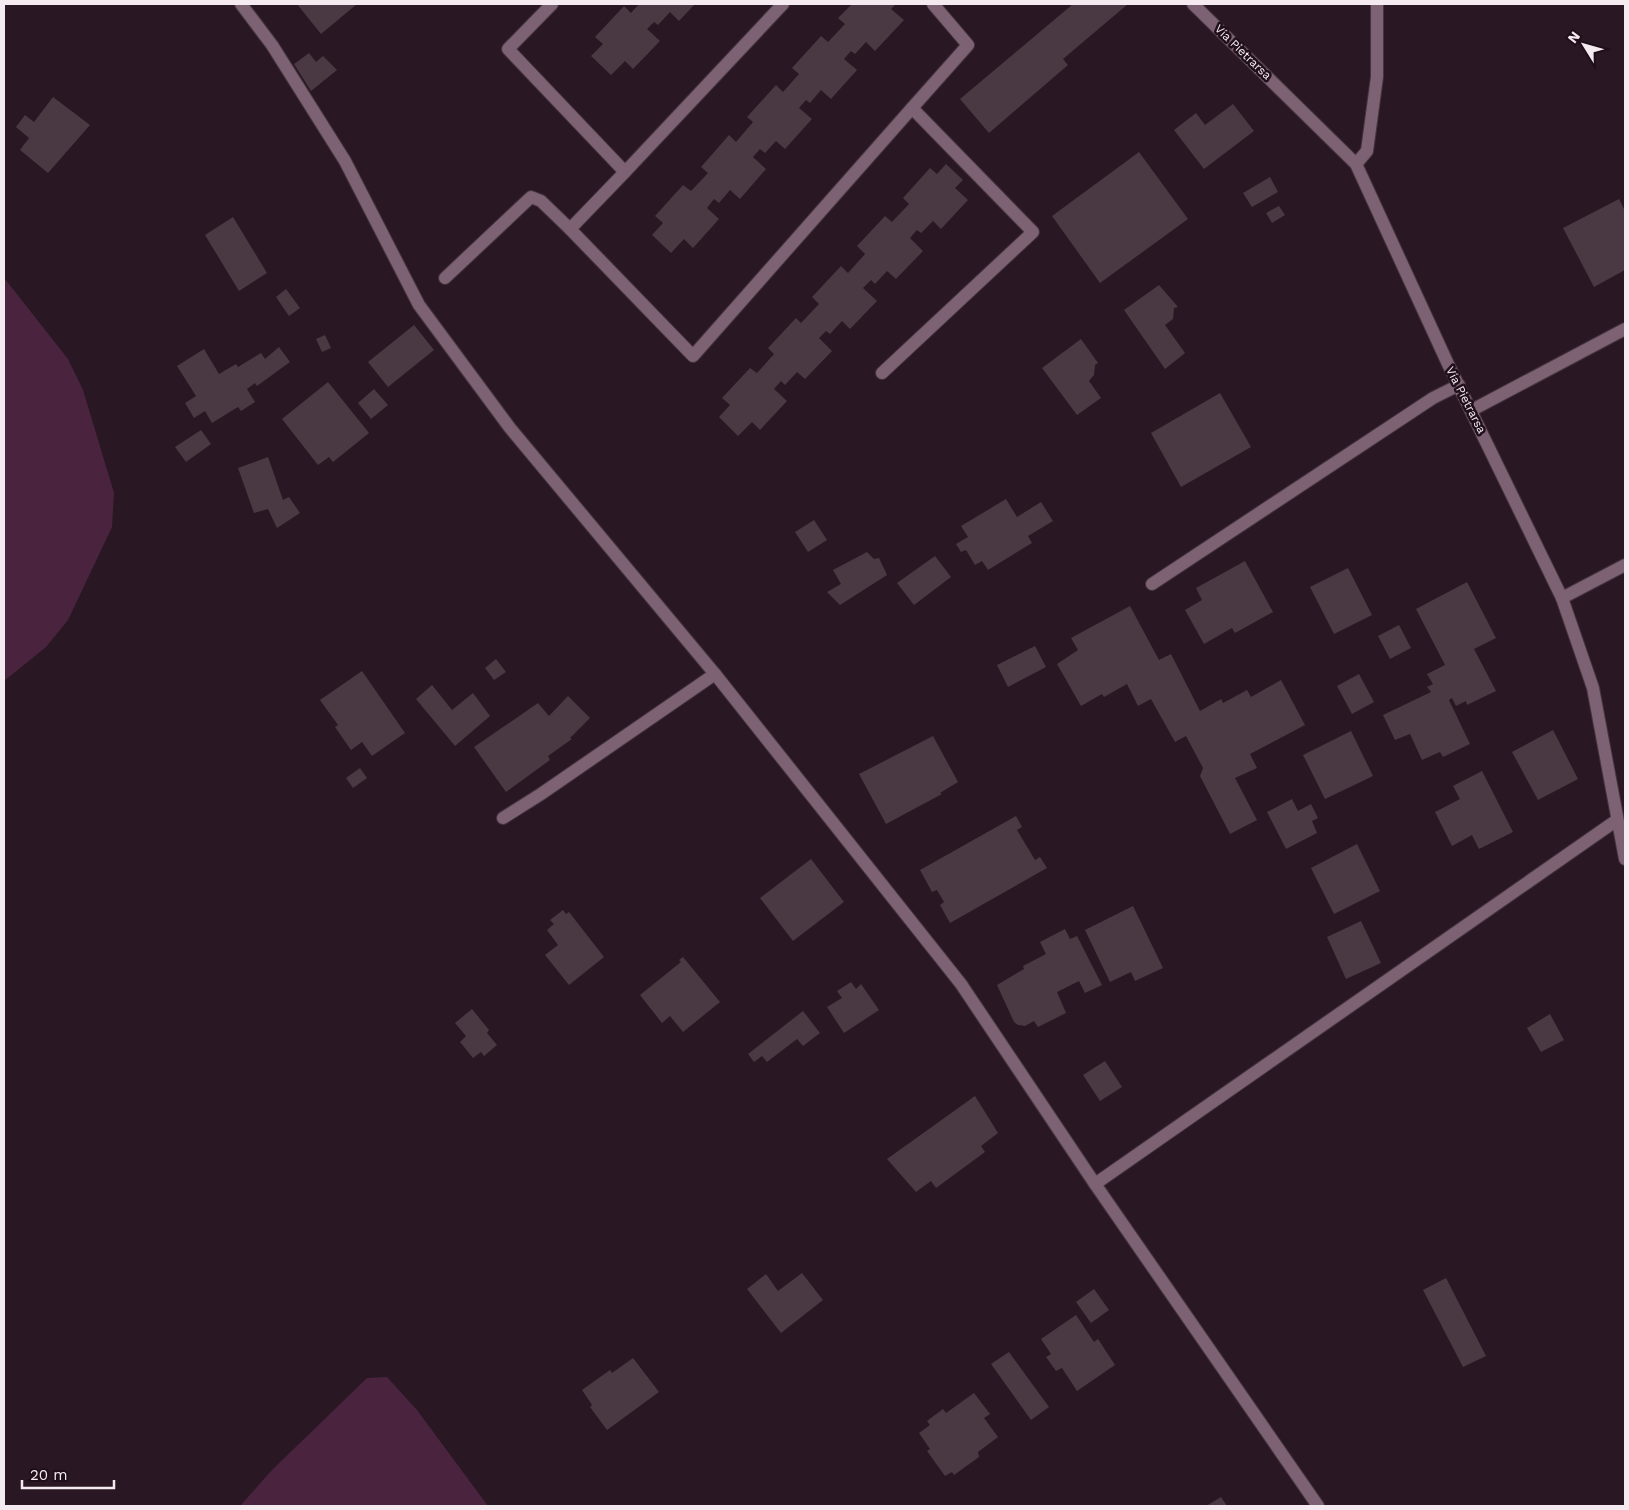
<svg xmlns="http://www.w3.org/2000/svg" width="1629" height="1510" font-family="'Work Sans',sans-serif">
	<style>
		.green { fill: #4a233e }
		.building { fill: #4a3843 }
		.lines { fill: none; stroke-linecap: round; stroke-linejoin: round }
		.service-casing { stroke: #463540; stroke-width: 14 }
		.minor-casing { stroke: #463540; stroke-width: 14 }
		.service { stroke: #7d6273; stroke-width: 12 }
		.minor { stroke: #7d6273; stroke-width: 12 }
		.labels { text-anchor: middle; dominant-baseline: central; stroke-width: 5; stroke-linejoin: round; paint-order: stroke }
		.street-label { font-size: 12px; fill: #f6eaf1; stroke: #1f0f1a }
	</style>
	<rect width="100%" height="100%" fill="#291823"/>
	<!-- green -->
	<g class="green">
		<path d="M 4,272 L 5,279 L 68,359 L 83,390 L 114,493 L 112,527 L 68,620 L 46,647 L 4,681 Z"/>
		<path d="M 387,1377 L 417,1410 L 488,1506 L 240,1506 L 272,1470 L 367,1378 Z"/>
	</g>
	<!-- building -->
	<g class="building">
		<path d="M 297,4 L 357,4 L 321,34 Z"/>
		<path d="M 639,4 L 695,4 L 679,21 L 670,12 L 658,25 L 654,22 L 647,29 L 660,41 L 633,69 L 625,61 L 611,75 L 591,56 L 603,44 L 595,37 L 624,6 L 631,13 Z"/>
		<path d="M 852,4 L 896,4 L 891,9 L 904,20 L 875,51 L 866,42 L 855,54 L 851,51 L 844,59 L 857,70 L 831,99 L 821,90 L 810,103 L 806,100 L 799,108 L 812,119 L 785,149 L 776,141 L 765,153 L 760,149 L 753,157 L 766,169 L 740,199 L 730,190 L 719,203 L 714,199 L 707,208 L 719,219 L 693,248 L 684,239 L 671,253 L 652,235 L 663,223 L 655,216 L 683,185 L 691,191 L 708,173 L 701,167 L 729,135 L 736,142 L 753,122 L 747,117 L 776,85 L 783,92 L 799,74 L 792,68 L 821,36 L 828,42 L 845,24 L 838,18 Z"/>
		<path d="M 1073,4 L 1128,4 L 1063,59 L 1068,65 L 989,133 L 960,99 Z"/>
		<path d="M 309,53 L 316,62 L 323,56 L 337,70 L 311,91 L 294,64 Z"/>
		<path d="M 53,97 L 90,125 L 48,173 L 20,150 L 29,138 L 16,127 L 25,115 L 34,122 Z"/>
		<path d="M 1233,104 L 1254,131 L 1204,169 L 1174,130 L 1196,113 L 1205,125 Z"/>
		<path d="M 1139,152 L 1188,219 L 1100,283 L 1052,216 Z"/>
		<path d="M 946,164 L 963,180 L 955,188 L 968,200 L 941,229 L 933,221 L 921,233 L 917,230 L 910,238 L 923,251 L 896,279 L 887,271 L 875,284 L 871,280 L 863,288 L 877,301 L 850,329 L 842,321 L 830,334 L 826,331 L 819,338 L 832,351 L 805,379 L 797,372 L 785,385 L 781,381 L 774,389 L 787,401 L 760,430 L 752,422 L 738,436 L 719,417 L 730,405 L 722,398 L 750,368 L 757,373 L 774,354 L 768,348 L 796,318 L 801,323 L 819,304 L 812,297 L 841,266 L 848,273 L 865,254 L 857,246 L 885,216 L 892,222 L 909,204 L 903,198 L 930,168 L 937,174 Z"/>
		<path d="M 1270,177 L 1278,192 L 1252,207 L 1243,193 Z"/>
		<path d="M 1619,199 L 1625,211 L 1625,270 L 1594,287 L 1563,228 Z"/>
		<path d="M 1279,206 L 1285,215 L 1272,223 L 1266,213 Z"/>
		<path d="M 233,217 L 267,273 L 239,291 L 205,235 Z"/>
		<path d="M 1159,285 L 1178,307 L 1174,308 L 1173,319 L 1165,325 L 1185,353 L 1165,369 L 1124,310 Z"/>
		<path d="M 286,289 L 300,308 L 289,316 L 276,297 Z"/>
		<path d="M 414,325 L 434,350 L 388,387 L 368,362 Z"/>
		<path d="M 325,335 L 331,348 L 322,352 L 316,339 Z"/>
		<path d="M 1081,339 L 1098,363 L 1095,365 L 1094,375 L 1089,381 L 1101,398 L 1077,415 L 1042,368 Z"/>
		<path d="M 279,347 L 290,362 L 257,386 L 255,383 L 247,389 L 255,402 L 241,411 L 238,407 L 212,423 L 205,411 L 194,418 L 185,403 L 196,396 L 177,366 L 204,349 L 219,374 L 236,364 L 238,367 L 261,353 L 265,359 Z"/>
		<path d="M 328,382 L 369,433 L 333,462 L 329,457 L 318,465 L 282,419 Z"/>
		<path d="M 374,389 L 388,405 L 371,419 L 358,403 Z"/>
		<path d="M 1220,393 L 1251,447 L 1181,487 L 1151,433 Z"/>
		<path d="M 201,430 L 211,444 L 186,462 L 175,447 Z"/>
		<path d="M 268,457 L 283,500 L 289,497 L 300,513 L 277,528 L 268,509 L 254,513 L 238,468 Z"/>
		<path d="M 1006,499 L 1017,517 L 1041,502 L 1053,521 L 1028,536 L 1032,543 L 988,570 L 982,561 L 975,565 L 966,550 L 961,552 L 956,544 L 968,537 L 961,526 Z"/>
		<path d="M 814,520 L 827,540 L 808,552 L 795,532 Z"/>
		<path d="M 867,552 L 874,559 L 879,558 L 887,575 L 840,605 L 827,592 L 841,584 L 833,570 Z"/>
		<path d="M 935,556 L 951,577 L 914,605 L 897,583 Z"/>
		<path d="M 1245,561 L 1273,612 L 1235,633 L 1232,628 L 1204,644 L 1185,610 L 1202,600 L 1196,588 Z"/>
		<path d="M 1348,568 L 1372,615 L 1334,634 L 1310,587 Z"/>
		<path d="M 1467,582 L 1496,638 L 1474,649 L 1496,691 L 1467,705 L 1466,701 L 1456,706 L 1452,698 L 1449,700 L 1470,744 L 1443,757 L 1440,752 L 1422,760 L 1410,734 L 1395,740 L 1383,715 L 1431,692 L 1427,687 L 1433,684 L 1427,674 L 1445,665 L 1416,609 Z"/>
		<path d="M 1130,606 L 1159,660 L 1171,654 L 1200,711 L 1221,699 L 1223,703 L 1247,690 L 1251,697 L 1281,680 L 1305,725 L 1250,754 L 1257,768 L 1235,778 L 1257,820 L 1230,834 L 1200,776 L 1203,768 L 1186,736 L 1175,742 L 1151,699 L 1138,706 L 1127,684 L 1104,697 L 1102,694 L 1081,706 L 1057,664 L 1078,650 L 1071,638 Z"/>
		<path d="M 1399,625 L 1411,648 L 1390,659 L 1378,636 Z"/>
		<path d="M 1035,646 L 1046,667 L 1008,687 L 997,665 Z"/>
		<path d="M 496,659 L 506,672 L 494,680 L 485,668 Z"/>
		<path d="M 362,671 L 405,733 L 372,756 L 362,742 L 351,750 L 335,727 L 338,725 L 320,700 Z"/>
		<path d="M 1359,674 L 1374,702 L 1352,714 L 1337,686 Z"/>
		<path d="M 432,685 L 452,710 L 473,693 L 490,716 L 455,746 L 416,699 Z"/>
		<path d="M 568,696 L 590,718 L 570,738 L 572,739 L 548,756 L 550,760 L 506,792 L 474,747 L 538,703 L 549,716 Z"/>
		<path d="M 1553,730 L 1578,779 L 1538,800 L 1512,752 Z"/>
		<path d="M 1351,731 L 1373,776 L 1325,799 L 1303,755 Z"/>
		<path d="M 933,736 L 958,782 L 940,793 L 942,794 L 886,824 L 859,774 Z"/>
		<path d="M 360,768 L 367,778 L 353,788 L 346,778 Z"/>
		<path d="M 1482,771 L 1513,832 L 1479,849 L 1472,835 L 1452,846 L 1435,812 L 1460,799 L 1453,786 Z"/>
		<path d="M 1292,799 L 1298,811 L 1311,804 L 1318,818 L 1312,821 L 1317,833 L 1286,849 L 1267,812 Z"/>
		<path d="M 1016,816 L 1022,827 L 1017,830 L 1035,860 L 1040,857 L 1047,868 L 950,923 L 940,905 L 944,902 L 937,890 L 932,892 L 920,870 Z"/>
		<path d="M 1357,844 L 1380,891 L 1334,914 L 1311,868 Z"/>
		<path d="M 811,859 L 844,902 L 793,941 L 760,898 Z"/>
		<path d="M 1133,906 L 1163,968 L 1135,981 L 1131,972 L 1110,982 L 1085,930 Z"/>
		<path d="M 563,910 L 566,914 L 569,912 L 604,957 L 569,985 L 545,955 L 558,945 L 547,930 L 554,924 L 550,920 Z"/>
		<path d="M 1361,921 L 1381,963 L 1346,979 L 1327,937 Z"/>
		<path d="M 1065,929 L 1070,939 L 1077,936 L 1102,985 L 1085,993 L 1079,981 L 1057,992 L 1066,1013 L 1038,1027 L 1034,1021 L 1025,1026 L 1018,1025 L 1014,1022 L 997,985 L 1024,969 L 1023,966 L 1046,954 L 1040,942 Z"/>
		<path d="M 683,957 L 720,1002 L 683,1032 L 670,1016 L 662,1023 L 640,995 L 681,962 L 679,960 Z"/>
		<path d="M 851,982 L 856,989 L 861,984 L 879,1010 L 844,1033 L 827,1007 L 842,998 L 837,991 Z"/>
		<path d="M 472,1009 L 489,1030 L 487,1033 L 497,1045 L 484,1056 L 481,1052 L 473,1058 L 460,1042 L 466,1036 L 455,1023 Z"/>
		<path d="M 803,1011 L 820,1033 L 803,1046 L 797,1039 L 767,1062 L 762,1056 L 754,1062 L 748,1054 Z"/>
		<path d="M 1550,1014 L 1564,1040 L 1541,1052 L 1527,1028 Z"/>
		<path d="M 1105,1061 L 1122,1087 L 1100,1101 L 1083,1075 Z"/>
		<path d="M 975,1096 L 998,1133 L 981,1146 L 985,1152 L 936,1188 L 931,1181 L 916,1192 L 887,1159 Z"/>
		<path d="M 802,1273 L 823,1300 L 781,1333 L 747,1289 L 766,1274 L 778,1291 Z"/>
		<path d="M 1446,1278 L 1486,1356 L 1463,1367 L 1423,1290 Z"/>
		<path d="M 1094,1289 L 1109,1310 L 1091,1323 L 1076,1302 Z"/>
		<path d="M 1076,1315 L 1094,1342 L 1098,1339 L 1115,1365 L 1077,1391 L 1062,1368 L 1056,1371 L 1046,1357 L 1051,1354 L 1041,1339 Z"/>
		<path d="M 1009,1352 L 1049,1407 L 1031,1420 L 991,1364 Z"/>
		<path d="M 633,1358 L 659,1392 L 607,1430 L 590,1407 L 592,1405 L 582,1390 L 610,1370 L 612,1373 Z"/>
		<path d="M 974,1393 L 990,1414 L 984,1418 L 998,1437 L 978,1452 L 979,1457 L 954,1475 L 952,1472 L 945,1476 L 927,1451 L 930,1449 L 919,1433 L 930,1425 L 927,1421 L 943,1409 L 946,1413 Z"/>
		<path d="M 1221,1497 L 1227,1506 L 1206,1506 Z"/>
	</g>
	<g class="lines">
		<defs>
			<g id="service">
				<path d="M 1356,164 L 1367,151 L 1377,77 L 1377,4"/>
				<path d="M 445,278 L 531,197 L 541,201 L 570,229"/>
				<path d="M 1472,410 L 1625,329"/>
				<path d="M 503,818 L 541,794 L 715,674"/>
			</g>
			<g id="minor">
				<path d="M 241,4 L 272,45 L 345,161 L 419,305 L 510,428 L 715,674 L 961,984 L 1095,1184 L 1318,1506"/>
				<path d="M 552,4 L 508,49 L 625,172 L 783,4"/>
				<path d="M 1193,4 L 1356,164 L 1448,364 L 1562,598 L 1593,688 L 1625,859"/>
				<path d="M 912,108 L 968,45 L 933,4"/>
				<path d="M 625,172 L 570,229 L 693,356 L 912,108 L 1033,232 L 882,373"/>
				<path d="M 1152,584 L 1433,398 L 1459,385"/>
				<path d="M 1562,598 L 1625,565"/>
				<path d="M 1095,1184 L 1617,820"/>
			</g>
		</defs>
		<!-- service casing -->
		<use href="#service" class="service-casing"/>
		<!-- minor casing -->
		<use href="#minor" class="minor-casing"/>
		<!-- service -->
		<use href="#service" class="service"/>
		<!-- minor -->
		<use href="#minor" class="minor"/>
	</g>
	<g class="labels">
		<!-- street labels -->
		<g class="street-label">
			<text transform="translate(1243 52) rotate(44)">Via Pietrarsa</text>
			<text transform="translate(1466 400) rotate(63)">Via Pietrarsa</text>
		</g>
	</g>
	<!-- border -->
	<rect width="1629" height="1510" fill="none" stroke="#f6eaf1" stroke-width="10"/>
	<!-- north arrow -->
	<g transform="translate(1584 45) rotate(307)" stroke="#1f0f1a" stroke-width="4" paint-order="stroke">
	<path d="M0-4L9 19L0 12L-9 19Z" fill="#f6eaf1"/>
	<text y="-8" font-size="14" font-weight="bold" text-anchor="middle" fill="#f6eaf1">N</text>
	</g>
	<!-- scale -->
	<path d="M22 1480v8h92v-8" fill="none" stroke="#f6eaf1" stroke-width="2.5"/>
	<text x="30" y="1480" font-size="15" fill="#f6eaf1" stroke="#1f0f1a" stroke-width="4" paint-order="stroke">20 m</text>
</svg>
